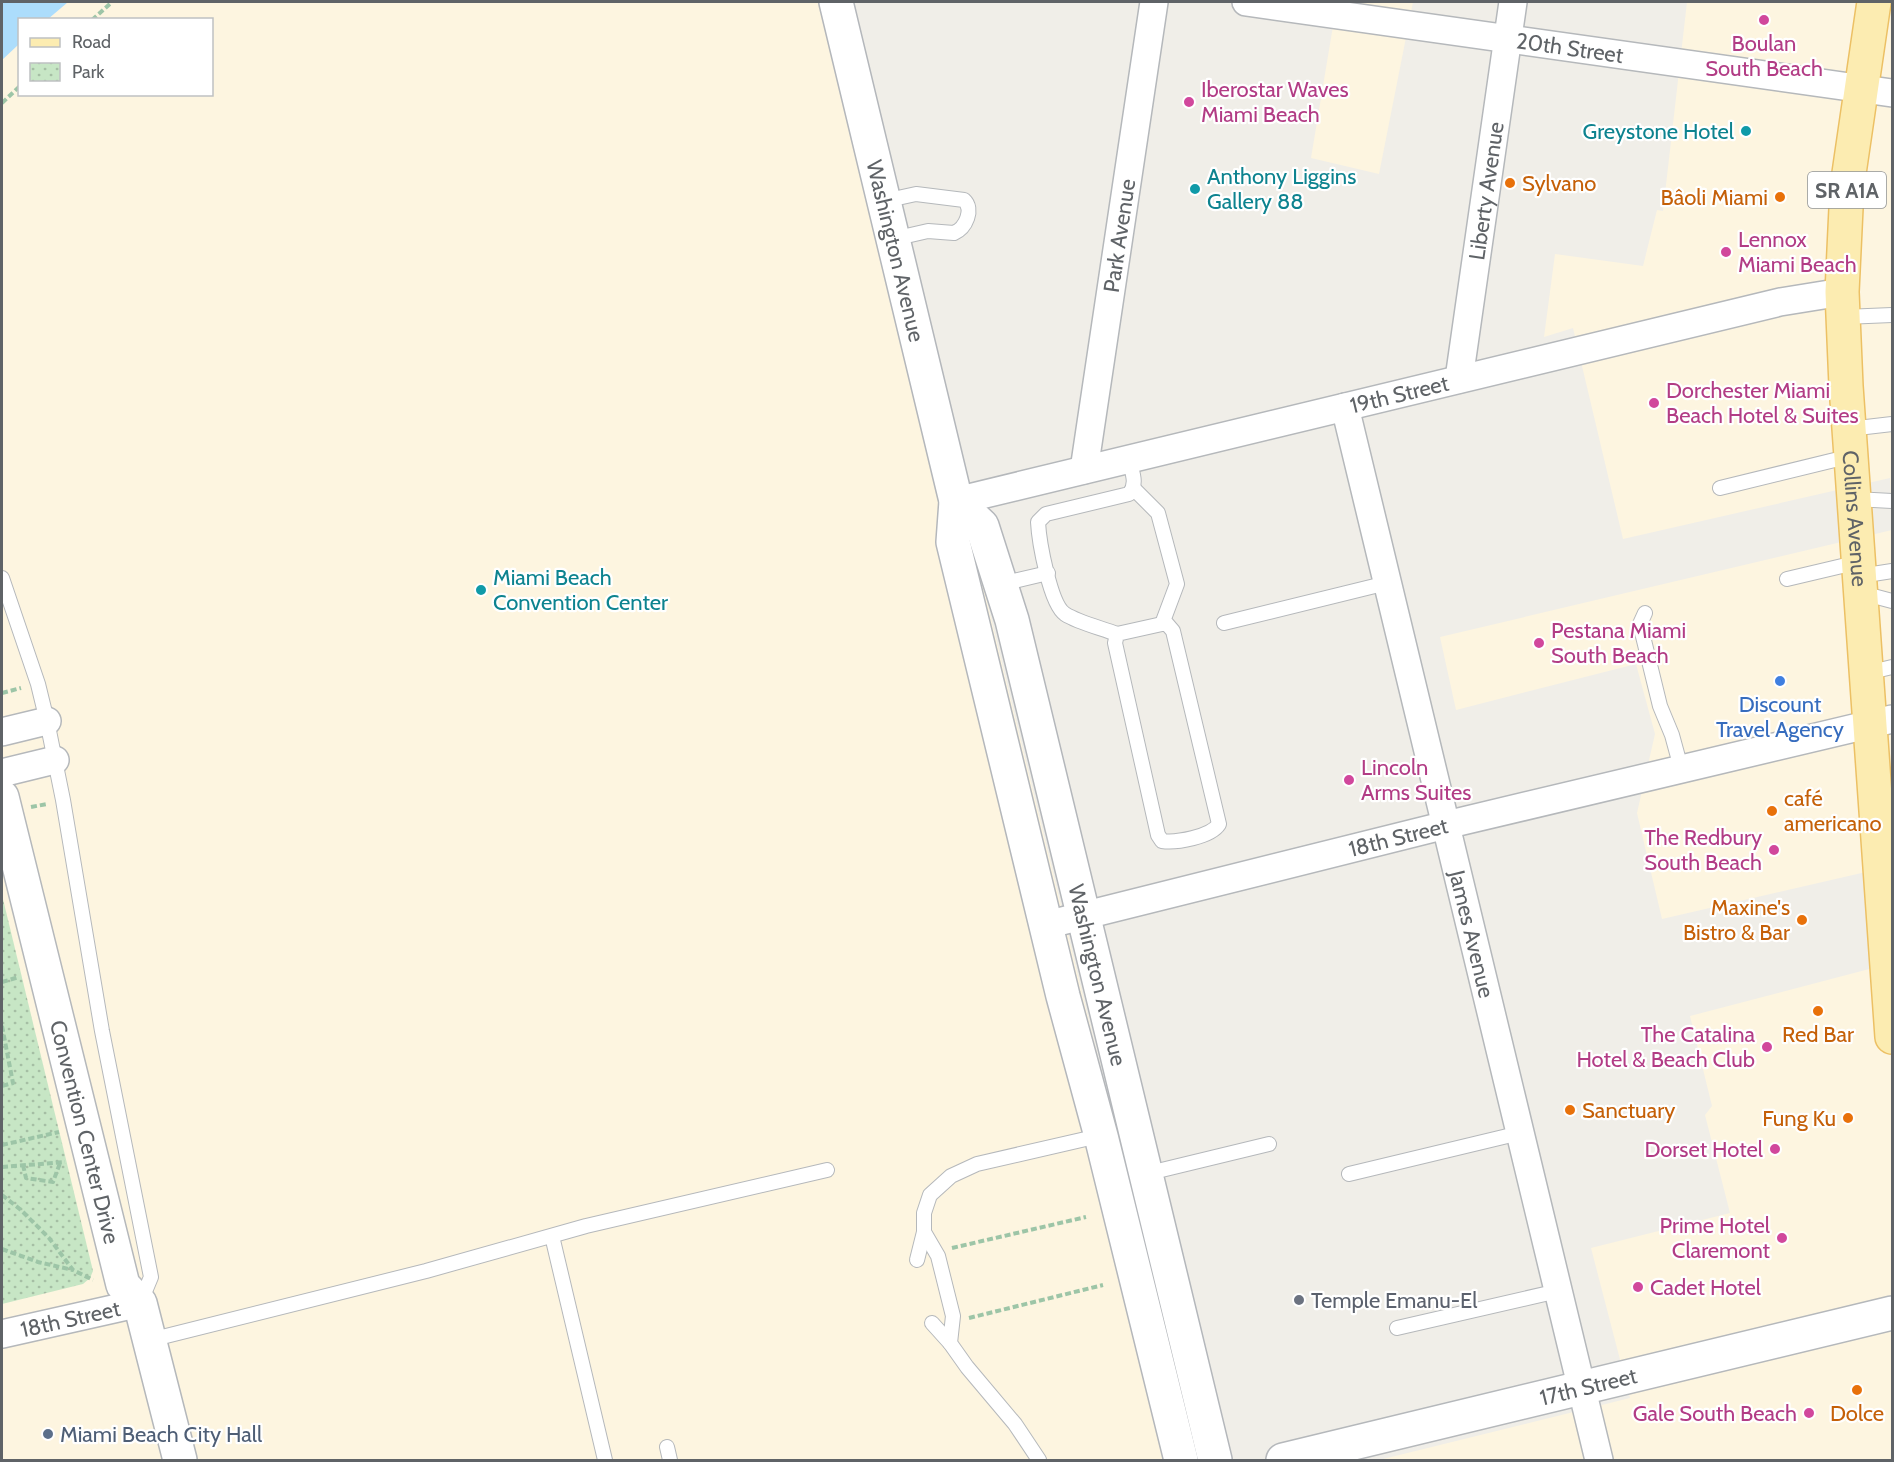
<svg xmlns="http://www.w3.org/2000/svg" width="1894" height="1462" font-family="Cabin,sans-serif">
	<style>
		.commercial { fill: #fdf5e0 }
		.park { fill: url(#park-dots) }
		.water { fill: #acddfc }
		.lines { fill: none; stroke-linecap: round; stroke-linejoin: round }
		.service-casing { stroke: #b5b8bb; stroke-width: 16 }
		.minor-casing { stroke: #b5b8bb; stroke-width: 30 }
		.tertiary-casing { stroke: #b5b8bb; stroke-width: 36 }
		.secondary-casing { stroke: #b4b7bb; stroke-width: 36 }
		.primary-casing { stroke: #ecc064; stroke-width: 36 }
		.path { stroke: #9dc5a7; stroke-width: 4; stroke-dasharray: 6 3; stroke-linecap: butt }
		.service { stroke: #fff; stroke-width: 14 }
		.minor { stroke: #fff; stroke-width: 27 }
		.tertiary { stroke: #fff; stroke-width: 33 }
		.secondary { stroke: #fff; stroke-width: 33 }
		.primary { stroke: #fcecb1; stroke-width: 33 }
		.hotel-dot { fill: #d1479c; stroke: #fff; stroke-width: 2 }
		.culture-dot { fill: #0f9aa8; stroke: #fff; stroke-width: 2 }
		.food-dot { fill: #e8710a; stroke: #fff; stroke-width: 2 }
		.shop-dot { fill: #3f7fe0; stroke: #fff; stroke-width: 2 }
		.worship-dot { fill: #6b7280; stroke: #fff; stroke-width: 2 }
		.service-dot { fill: #5c6f8a; stroke: #fff; stroke-width: 2 }
		.labels { text-anchor: middle; dominant-baseline: central; stroke-width: 4.5; stroke-linejoin: round; paint-order: stroke }
		.shield { fill: #fff; stroke: #8f9295; stroke-width: 1.5 }
		.shield-label { font-size: 21px; font-weight: bold; fill: #5f6367 }
		.hotel-label { font-size: 22px; fill: #b23c85; stroke: #fff; text-anchor: start }
		.street-label { font-size: 22px; fill: #5f6367; stroke: #fff }
		.culture-label { font-size: 22px; fill: #0d838f; stroke: #fff; text-anchor: start }
		.food-label { font-size: 22px; fill: #c56008; stroke: #fff; text-anchor: start }
		.shop-label { font-size: 22px; fill: #366cbe; stroke: #fff }
		.worship-label { font-size: 22px; fill: #5b616d; stroke: #fff; text-anchor: start }
		.service-label { font-size: 22px; fill: #4e5e75; stroke: #fff; text-anchor: start }
	</style>
	<defs>
		<pattern id="park-dots" width="8" height="8" patternUnits="userSpaceOnUse" patternTransform="scale(1.5)"><rect width="8" height="8" fill="#c7e6c5"/><path d="M2 2h.1M6 6h.1" fill="none" stroke="#a5bea4" stroke-width="1.8" stroke-linecap="round"/></pattern>
	</defs>
	<rect width="100%" height="100%" fill="#f0eee8"/>
	<!-- commercial -->
	<g class="commercial">
		<path d="M 68,2 L 841,2 L 1196,1460 L 2,1460 L 2,60 L 19,44 L 20,94 L 212,94 L 212,20 L 48,19 Z"/>
		<path d="M 1337,2 L 1413,2 L 1379,174 L 1311,158 Z"/>
		<path d="M 1687,2 L 1892,2 L 1892,866 L 1662,919 L 1637,813 L 1655,734 L 1636,664 L 1456,710 L 1440,637 L 1892,530 L 1890,478 L 1623,539 L 1573,328 L 1544,337 L 1555,254 L 1643,266 L 1657,210 L 1663,211 Z"/>
		<path d="M 1892,963 L 1892,1460 L 1379,1460 L 1630,1398 L 1591,1248 L 1730,1213 L 1705,1115 L 1712,1106 L 1690,1016 Z"/>
	</g>
	<!-- park -->
	<path class="park" d="M 2,895 L 93,1271 L 90,1278 L 83,1284 L 2,1304 Z"/>
	<!-- water -->
	<path class="water" d="M 2,2 L 68,2 L 48,19 L 20,20 L 19,44 L 2,60 Z"/>
	<g class="lines">
		<defs>
			<g id="service">
				<path d="M 884,201 L 916,194 L 964,200 C 974,209 966,228 954,233 L 928,231 L 893,239"/>
				<path d="M 1844,317 L 1892,315"/>
				<path d="M 1849,429 L 1892,424"/>
				<path d="M 1720,488 L 1851,456"/>
				<path d="M 1134,489 L 1158,513 L 1177,584 L 1162,624"/>
				<path d="M 1855,499 L 1892,501"/>
				<path d="M 1860,576 L 1892,571"/>
				<path d="M 2,578 L 38,684 L 47,721 L 63,800 L 102,1031 L 151,1277 L 141,1301"/>
				<path d="M 1787,579 L 1859,562"/>
				<path d="M 1001,584 L 1048,573"/>
				<path d="M 1862,593 L 1892,601"/>
				<path d="M 1645,613 L 1640,624 L 1660,706 L 1672,735 L 1681,768"/>
				<path d="M 1224,623 L 1387,583"/>
				<path d="M 1162,624 L 1167,624 L 1173,631 L 1219,824 C 1211,837 1176,843 1162,841 L 1158,835 L 1115,643 L 1117,634 Z"/>
				<path d="M 1117,634 C 1102,628 1079,623 1065,614 C 1050,604 1039,541 1038,522 L 1046,514 L 1129,494 C 1138,484 1132,472 1129,459"/>
				<path d="M 1867,673 L 1892,667"/>
				<path d="M 1145,1174 L 1269,1144"/>
				<path d="M 1349,1174 L 1520,1133"/>
				<path d="M 552,1236 L 605,1460"/>
				<path d="M 917,1260 L 924,1232"/>
				<path d="M 932,1323 L 950,1343"/>
				<path d="M 1397,1328 L 1558,1291"/>
				<path d="M 150,1340 L 426,1271 L 586,1226 L 827,1170"/>
				<path d="M 667,1447 L 670,1460"/>
				<path d="M 1039,1460 L 1015,1424 L 967,1367 L 950,1343 L 953,1316 L 938,1256 L 924,1232 L 924,1213 L 930,1195 L 951,1176 L 977,1164 L 1103,1135"/>
			</g>
			<g id="minor">
				<path id="s1" d="M 1246,2 L 1892,93"/>
				<path id="s2" d="M 1459,379 L 1513,2"/>
				<path id="s3" d="M 1345,407 L 1599,1460"/>
				<path id="s4" d="M 1084,470 L 1154,2"/>
				<path id="s5" d="M 956,501 L 1780,302 L 1842,292"/>
				<path d="M 2,732 L 47,721"/>
				<path d="M 2,773 L 55,760"/>
				<path id="s6" d="M 1046,925 L 1446,825 L 1892,719"/>
				<path id="s7" d="M 2,1334 L 140,1303"/>
			</g>
			<g id="tertiary">
				<path id="s8" d="M 2,797 L 123,1285 L 140,1303 L 180,1460"/>
				<path id="s9" d="M 1283,1460 L 1892,1313"/>
			</g>
			<g id="secondary">
				<path id="s10" d="M 836,2 L 956,501 L 953,542 L 1063,996 L 1101,1136 L 1181,1460"/>
				<path id="s11" d="M 956,501 L 982,526 L 1012,620 L 1215,1460"/>
			</g>
			<g id="primary">
				<path id="s12" d="M 1874,2 L 1847,187 L 1842,292 L 1846,386 L 1892,1037"/>
			</g>
		</defs>
		<!-- service casing -->
		<use href="#service" class="service-casing"/>
		<!-- minor casing -->
		<use href="#minor" class="minor-casing"/>
		<!-- tertiary casing -->
		<use href="#tertiary" class="tertiary-casing"/>
		<!-- secondary casing -->
		<use href="#secondary" class="secondary-casing"/>
		<!-- primary casing -->
		<use href="#primary" class="primary-casing"/>
		<!-- path -->
		<g class="path">
			<path d="M 92,20 L 112,2"/>
			<path d="M 2,103 L 20,86"/>
			<path d="M 2,693 L 21,688"/>
			<path d="M 31,807 L 47,804"/>
			<path d="M 2,982 L 19,977"/>
			<path d="M 2,1026 L 13,1083 L 2,1086"/>
			<path d="M 2,1145 L 59,1132"/>
			<path d="M 23,1165 L 26,1178 L 53,1182 L 60,1163"/>
			<path d="M 2,1167 L 65,1162"/>
			<path d="M 2,1195 L 21,1210 L 49,1238 L 73,1270 L 93,1280"/>
			<path d="M 952,1248 L 1086,1217"/>
			<path d="M 2,1249 L 38,1262 L 73,1270"/>
			<path d="M 969,1318 L 1103,1285"/>
		</g>
		<!-- service -->
		<use href="#service" class="service"/>
		<!-- minor -->
		<use href="#minor" class="minor"/>
		<!-- tertiary -->
		<use href="#tertiary" class="tertiary"/>
		<!-- secondary -->
		<use href="#secondary" class="secondary"/>
		<!-- primary -->
		<use href="#primary" class="primary"/>
	</g>
	<!-- markers -->
	<g class="hotel-dot">
		<circle cx="1764" cy="20" r="6"/>
		<circle cx="1189" cy="102" r="6"/>
		<circle cx="1726" cy="252" r="6"/>
		<circle cx="1654" cy="403" r="6"/>
		<circle cx="1539" cy="643" r="6"/>
		<circle cx="1349" cy="780" r="6"/>
		<circle cx="1774" cy="850" r="6"/>
		<circle cx="1767" cy="1047" r="6"/>
		<circle cx="1775" cy="1149" r="6"/>
		<circle cx="1782" cy="1238" r="6"/>
		<circle cx="1638" cy="1287" r="6"/>
		<circle cx="1809" cy="1413" r="6"/>
	</g>
	<g class="culture-dot">
		<circle cx="1746" cy="131" r="6"/>
		<circle cx="1195" cy="189" r="6"/>
		<circle cx="481" cy="590" r="6"/>
	</g>
	<g class="food-dot">
		<circle cx="1510" cy="183" r="6"/>
		<circle cx="1780" cy="197" r="6"/>
		<circle cx="1772" cy="811" r="6"/>
		<circle cx="1802" cy="920" r="6"/>
		<circle cx="1818" cy="1011" r="6"/>
		<circle cx="1570" cy="1110" r="6"/>
		<circle cx="1848" cy="1118" r="6"/>
		<circle cx="1857" cy="1390" r="6"/>
	</g>
	<circle class="shop-dot" cx="1780" cy="681" r="6"/>
	<circle class="worship-dot" cx="1299" cy="1300" r="6"/>
	<circle class="service-dot" cx="48" cy="1434" r="6"/>
	<g class="labels">
		<!-- shield labels -->
		<rect class="shield" x="1808" y="172" width="78" height="36" rx="4.5"/>
		<g class="shield-label">
			<text x="1847" y="190">SR A1A</text>
		</g>
		<!-- hotel labels -->
		<g class="hotel-label">
			<text x="1764" y="43" text-anchor="middle">Boulan<tspan x="1764" dy="25">South Beach</tspan></text>
			<text x="1201" y="89">Iberostar Waves<tspan x="1201" dy="25">Miami Beach</tspan></text>
			<text x="1738" y="239">Lennox<tspan x="1738" dy="25">Miami Beach</tspan></text>
			<text x="1666" y="390">Dorchester Miami<tspan x="1666" dy="25">Beach Hotel &amp; Suites</tspan></text>
			<text x="1551" y="630">Pestana Miami<tspan x="1551" dy="25">South Beach</tspan></text>
			<text x="1361" y="767">Lincoln<tspan x="1361" dy="25">Arms Suites</tspan></text>
			<text x="1762" y="837" text-anchor="end">The Redbury<tspan x="1762" dy="25">South Beach</tspan></text>
			<text x="1755" y="1034" text-anchor="end">The Catalina<tspan x="1755" dy="25">Hotel &amp; Beach Club</tspan></text>
			<text x="1763" y="1149" text-anchor="end">Dorset Hotel</text>
			<text x="1770" y="1225" text-anchor="end">Prime Hotel<tspan x="1770" dy="25">Claremont</tspan></text>
			<text x="1650" y="1287">Cadet Hotel</text>
			<text x="1797" y="1413" text-anchor="end">Gale South Beach</text>
		</g>
		<!-- street labels -->
		<g class="street-label">
			<text stroke="none"><textPath href="#s1" startOffset="327">20th Street</textPath></text>
			<text stroke="none"><textPath href="#s2" startOffset="190">Liberty Avenue</textPath></text>
			<text stroke="none"><textPath href="#s4" startOffset="237">Park Avenue</textPath></text>
			<text stroke="none"><textPath href="#s10" startOffset="256">Washington Avenue</textPath></text>
			<text stroke="none"><textPath href="#s5" startOffset="456">19th Street</textPath></text>
			<text stroke="none"><textPath href="#s12" startOffset="519">Collins Avenue</textPath></text>
			<text stroke="none"><textPath href="#s6" startOffset="363">18th Street</textPath></text>
			<text stroke="none"><textPath href="#s3" startOffset="542">James Avenue</textPath></text>
			<text stroke="none"><textPath href="#s11" startOffset="500">Washington Avenue</textPath></text>
			<text stroke="none"><textPath href="#s8" startOffset="345">Convention Center Drive</textPath></text>
			<text stroke="none"><textPath href="#s7" startOffset="70">18th Street</textPath></text>
			<text stroke="none"><textPath href="#s9" startOffset="314">17th Street</textPath></text>
		</g>
		<!-- culture labels -->
		<g class="culture-label">
			<text x="1734" y="131" text-anchor="end">Greystone Hotel</text>
			<text x="1207" y="176">Anthony Liggins<tspan x="1207" dy="25">Gallery 88</tspan></text>
			<text x="493" y="577">Miami Beach<tspan x="493" dy="25">Convention Center</tspan></text>
		</g>
		<!-- food labels -->
		<g class="food-label">
			<text x="1522" y="183">Sylvano</text>
			<text x="1768" y="197" text-anchor="end">Bâoli Miami</text>
			<text x="1784" y="798">café<tspan x="1784" dy="25">americano</tspan></text>
			<text x="1790" y="907" text-anchor="end">Maxine's<tspan x="1790" dy="25">Bistro &amp; Bar</tspan></text>
			<text x="1818" y="1034" text-anchor="middle">Red Bar</text>
			<text x="1582" y="1110">Sanctuary</text>
			<text x="1836" y="1118" text-anchor="end">Fung Ku</text>
			<text x="1857" y="1413" text-anchor="middle">Dolce</text>
		</g>
		<!-- shop labels -->
		<g class="shop-label">
			<text x="1780" y="704">Discount<tspan x="1780" dy="25">Travel Agency</tspan></text>
		</g>
		<!-- worship labels -->
		<g class="worship-label">
			<text x="1311" y="1300">Temple Emanu-El</text>
		</g>
		<!-- service labels -->
		<g class="service-label">
			<text x="60" y="1434">Miami Beach City Hall</text>
		</g>
	</g>
	<!-- border -->
	<rect width="1894" height="1462" fill="none" stroke="#5f6367" stroke-width="6"/>
	<!-- legend -->
	<rect x="18" y="18" width="195" height="78" fill="#ffffff" stroke="#bfc1c2" stroke-width="1.5"/>
	<rect x="30" y="38" width="30" height="9" fill="#fcecb1" stroke="#bfc1c2" stroke-width="1.5"/>
	<text x="72" y="48" font-size="18" fill="#5f6367">Road</text>
	<rect x="30" y="63" width="30" height="18" fill="url(#park-dots)" stroke="#bfc1c2" stroke-width="1.5"/>
	<text x="72" y="78" font-size="18" fill="#5f6367">Park</text>
</svg>
